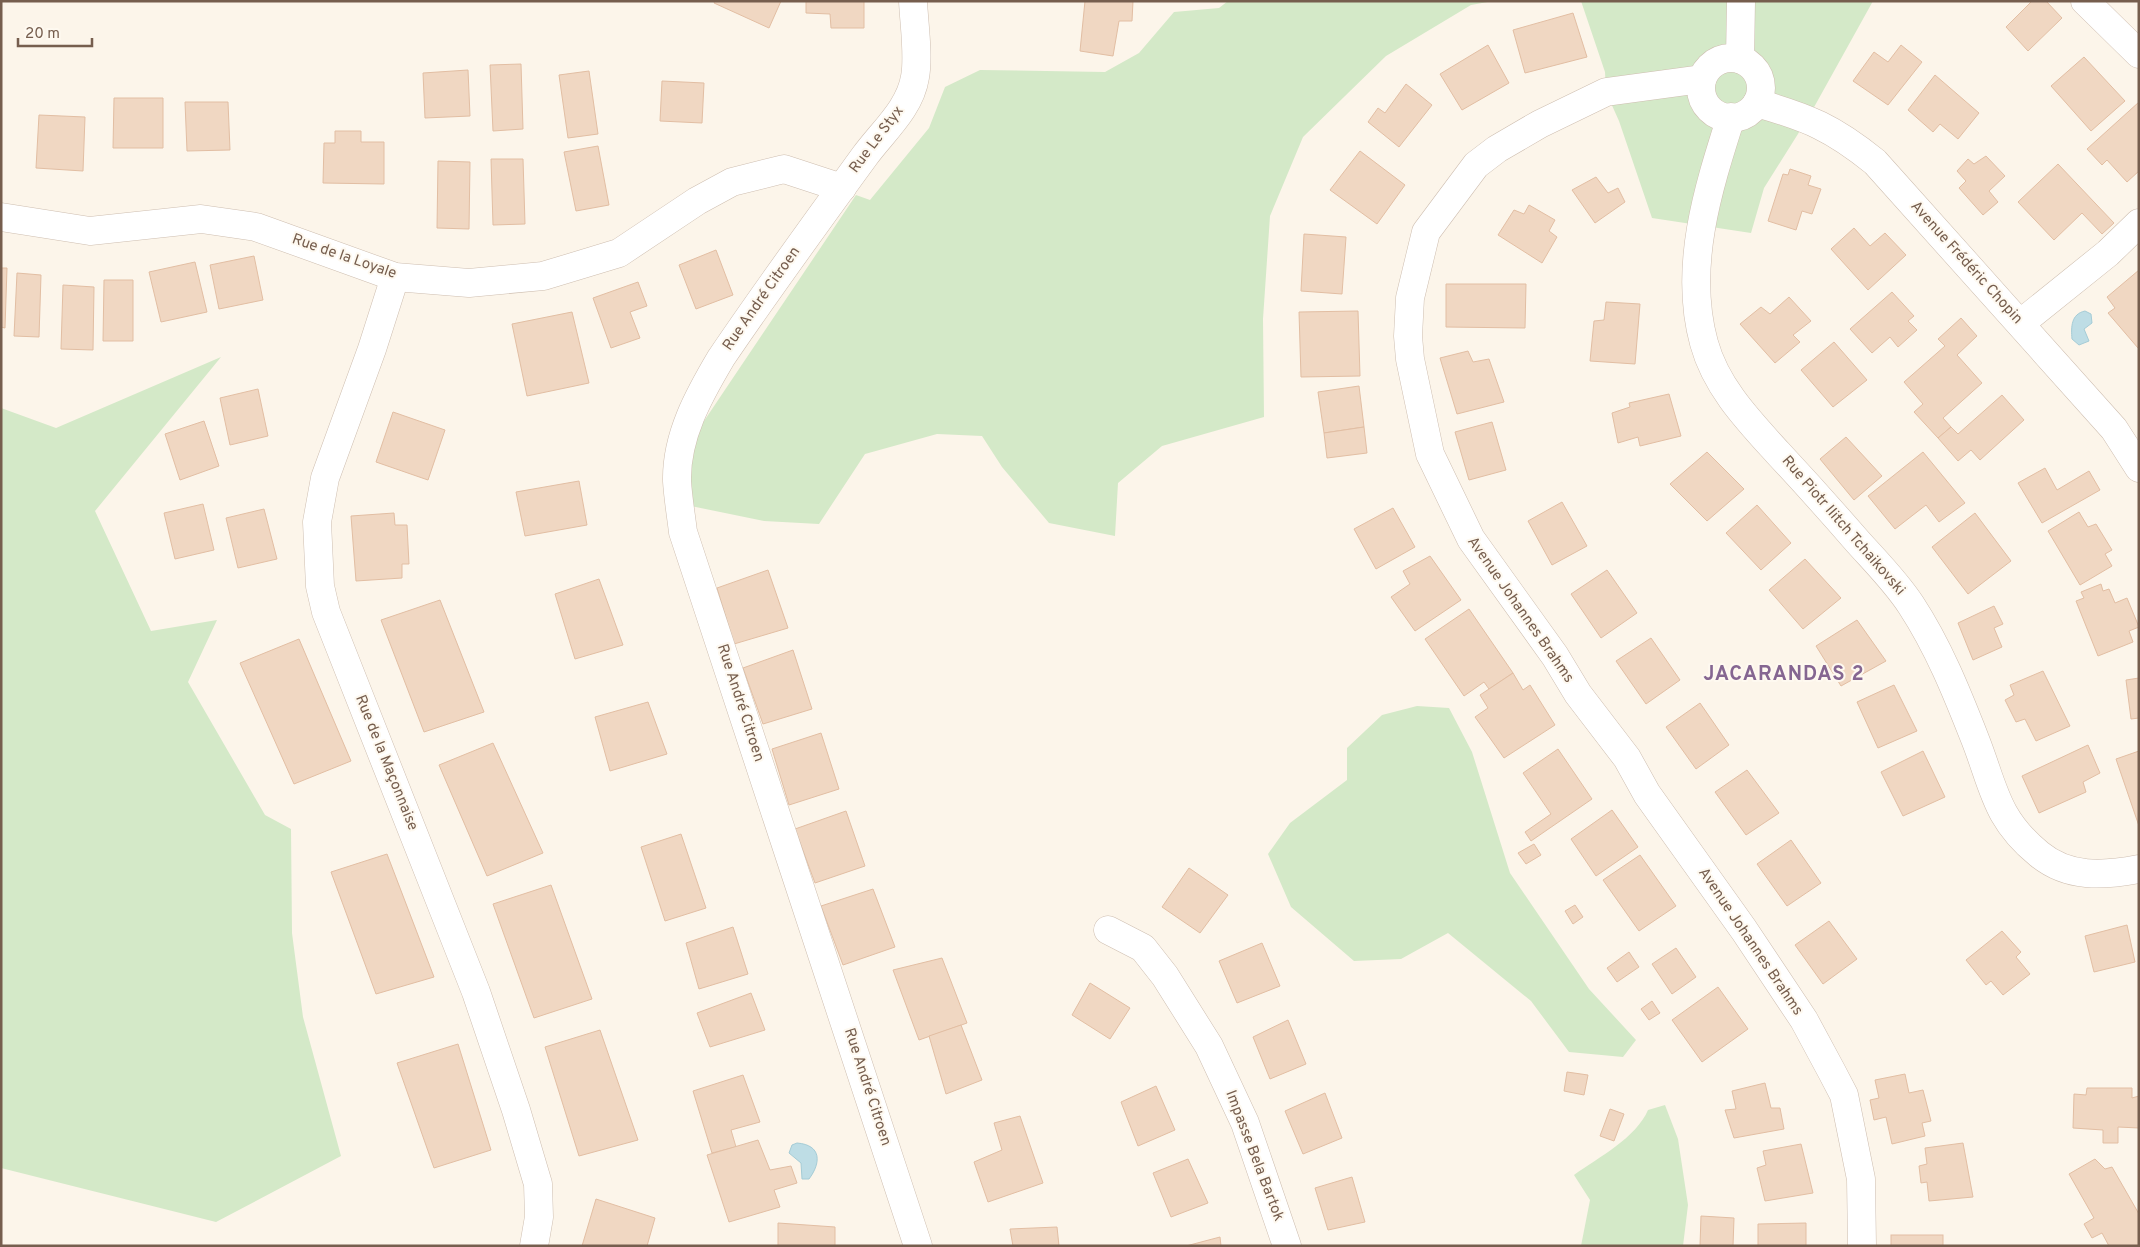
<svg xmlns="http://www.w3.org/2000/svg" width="2140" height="1247" font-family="Overpass,sans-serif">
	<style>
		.green { fill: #d4e9c8 }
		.water { fill: #bedde5; stroke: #a5ccd6 }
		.building { fill: #f0d7c2; stroke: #e2bea3 }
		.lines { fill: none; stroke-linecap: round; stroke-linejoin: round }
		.street-casing { stroke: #cebeb0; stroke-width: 29 }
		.street { stroke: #fff; stroke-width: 28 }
		.labels { text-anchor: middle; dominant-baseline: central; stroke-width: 4; stroke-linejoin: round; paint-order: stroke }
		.street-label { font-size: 15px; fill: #765e4e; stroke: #fef9f0 }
		.district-label { font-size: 20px; font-weight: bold; letter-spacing: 1px; fill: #856691; stroke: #fef9f0 }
	</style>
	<rect width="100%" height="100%" fill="#fcf5ea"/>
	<!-- green -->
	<g class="green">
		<path d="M 1228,1 L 1493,1 L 1471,5 L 1386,56 L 1303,137 L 1270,216 L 1263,319 L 1264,417 L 1162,446 L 1118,483 L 1115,536 L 1049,523 L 1002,467 L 982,436 L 937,434 L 865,454 L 819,524 L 764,521 L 686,505 L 689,457 L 702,424 L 856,195 L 870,200 L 929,128 L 945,87 L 980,70 L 1105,72 L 1139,53 L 1174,12 L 1219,8 Z"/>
		<path d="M 1581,1 L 1873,1 L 1808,118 L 1764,188 L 1751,233 L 1652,218 L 1619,121 L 1606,92 L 1605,72 Z"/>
		<path d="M 221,357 L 95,511 L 151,631 L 217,620 L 188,682 L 265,815 L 291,829 L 292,933 L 303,1017 L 341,1156 L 216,1222 L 1,1168 L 1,408 L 56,428 Z"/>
		<path d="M 1417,706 L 1449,708 L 1472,752 L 1510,873 L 1589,989 L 1636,1040 L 1623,1057 L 1569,1052 L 1531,1001 L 1448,933 L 1401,959 L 1354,961 L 1291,907 L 1268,854 L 1290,823 L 1347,780 L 1347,748 L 1382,715 Z"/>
		<path d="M 1665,1105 L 1678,1139 L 1688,1205 L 1683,1246 L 1581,1246 L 1590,1200 L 1574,1175 C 1599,1157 1636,1138 1648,1110 Z"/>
	</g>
	<!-- water -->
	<g class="water">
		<path d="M 2085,311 L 2091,314 L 2092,323 L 2084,329 L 2089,341 L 2079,345 L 2072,339 C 2071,327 2071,314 2085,311 Z"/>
		<path d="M 797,1143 C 822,1145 821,1163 809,1179 L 802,1179 L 801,1163 L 789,1153 L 792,1145 Z"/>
	</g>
	<!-- building -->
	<g class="building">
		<path d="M 715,1 L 781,1 L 769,28 L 714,3 Z"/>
		<path d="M 806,1 L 864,1 L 864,28 L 831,28 L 830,14 L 806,13 Z"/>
		<path d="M 1085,1 L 1133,1 L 1132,21 L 1119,21 L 1113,56 L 1080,51 Z"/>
		<path d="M 2032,1 L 2046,1 L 2062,18 L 2028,51 L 2006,27 Z"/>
		<path d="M 1573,13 L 1587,57 L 1525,73 L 1513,30 Z"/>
		<path d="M 1488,45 L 1509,83 L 1462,110 L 1440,74 Z"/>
		<path d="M 1901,45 L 1922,62 L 1888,105 L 1853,81 L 1874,52 L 1888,62 Z"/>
		<path d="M 2084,57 L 2125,101 L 2091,131 L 2051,86 Z"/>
		<path d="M 521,64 L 523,129 L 493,131 L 490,65 Z"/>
		<path d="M 468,70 L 470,116 L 425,118 L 423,73 Z"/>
		<path d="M 589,71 L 598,134 L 568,138 L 559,75 Z"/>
		<path d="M 1935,75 L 1979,113 L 1958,139 L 1940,124 L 1933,132 L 1908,110 Z"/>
		<path d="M 662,81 L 704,83 L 702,123 L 660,121 Z"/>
		<path d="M 1406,84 L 1432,105 L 1399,147 L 1368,122 L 1378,108 L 1385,113 Z"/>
		<path d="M 114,98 L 163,98 L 163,148 L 113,148 Z"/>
		<path d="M 185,102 L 228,102 L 230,150 L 187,151 Z"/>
		<path d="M 2139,102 L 2139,171 L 2127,182 L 2107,160 L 2102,165 L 2087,149 Z"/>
		<path d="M 39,115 L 85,117 L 83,171 L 36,168 Z"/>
		<path d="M 335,131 L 361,131 L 361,142 L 384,142 L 384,184 L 323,183 L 324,143 L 335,143 Z"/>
		<path d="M 598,146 L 609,205 L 576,211 L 564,152 Z"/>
		<path d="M 1360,151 L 1405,185 L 1377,224 L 1330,190 Z"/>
		<path d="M 1986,156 L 2005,176 L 1989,191 L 1998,202 L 1983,215 L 1959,188 L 1966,181 L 1957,171 L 1968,159 L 1974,164 Z"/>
		<path d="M 491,159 L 523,159 L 525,224 L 493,225 Z"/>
		<path d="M 438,161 L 470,162 L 469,229 L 437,228 Z"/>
		<path d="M 2058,164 L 2114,223 L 2102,234 L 2082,213 L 2054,240 L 2018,202 Z"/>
		<path d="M 1790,169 L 1811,176 L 1808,185 L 1821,189 L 1812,214 L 1802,211 L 1796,230 L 1768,221 L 1783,174 L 1788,175 Z"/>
		<path d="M 1596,177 L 1608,193 L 1618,188 L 1625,202 L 1595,223 L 1572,190 Z"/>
		<path d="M 1529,205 L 1555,220 L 1549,231 L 1557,237 L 1542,263 L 1498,235 L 1514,210 L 1524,214 Z"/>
		<path d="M 1854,228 L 1870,246 L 1885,233 L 1906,255 L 1868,290 L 1831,249 Z"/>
		<path d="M 1304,234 L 1346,237 L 1342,294 L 1301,291 Z"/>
		<path d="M 716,250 L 733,295 L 696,309 L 679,265 Z"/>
		<path d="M 254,256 L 263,300 L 219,309 L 210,265 Z"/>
		<path d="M 195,262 L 207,312 L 161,322 L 149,272 Z"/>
		<path d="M 1,268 L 7,268 L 5,328 L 1,327 Z"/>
		<path d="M 2139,270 L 2139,347 L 2138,348 L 2108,313 L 2115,308 L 2107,297 Z"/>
		<path d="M 17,273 L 41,275 L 39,337 L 14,336 Z"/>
		<path d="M 104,280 L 133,280 L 133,341 L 103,341 Z"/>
		<path d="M 638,282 L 647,306 L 630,312 L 640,338 L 611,348 L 593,298 Z"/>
		<path d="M 1446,284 L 1526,284 L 1525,328 L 1446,327 Z"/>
		<path d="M 63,285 L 94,287 L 93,350 L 61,349 Z"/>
		<path d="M 1892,292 L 1914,316 L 1908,321 L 1917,330 L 1898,347 L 1890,337 L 1872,353 L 1850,329 Z"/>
		<path d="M 1789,297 L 1811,321 L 1793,335 L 1800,342 L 1775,363 L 1740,324 L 1761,307 L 1770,314 Z"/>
		<path d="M 1606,302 L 1640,304 L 1635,364 L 1590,361 L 1594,321 L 1604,320 Z"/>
		<path d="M 1358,311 L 1360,376 L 1301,377 L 1299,312 Z"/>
		<path d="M 572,312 L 589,383 L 527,396 L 512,324 Z"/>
		<path d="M 1961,318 L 1977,336 L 1957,355 L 1982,383 L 1943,418 L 1951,427 L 1938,438 L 1914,412 L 1923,404 L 1904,382 L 1945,346 L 1938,339 Z"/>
		<path d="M 1834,342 L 1867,380 L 1833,407 L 1801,370 Z"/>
		<path d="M 1468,351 L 1473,362 L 1489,359 L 1504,402 L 1457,414 L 1440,358 Z"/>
		<path d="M 1359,386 L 1364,427 L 1324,433 L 1318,392 Z"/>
		<path d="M 258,389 L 268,436 L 230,445 L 220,398 Z"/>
		<path d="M 1669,394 L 1681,436 L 1640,446 L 1638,437 L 1618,443 L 1612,413 L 1630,407 L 1629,403 Z"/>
		<path d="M 2002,395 L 2024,420 L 1980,460 L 1971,450 L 1958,461 L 1938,438 L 1951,427 L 1958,434 Z"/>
		<path d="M 393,412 L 445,430 L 428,480 L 376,462 Z"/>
		<path d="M 204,421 L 219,466 L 180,480 L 165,434 Z"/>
		<path d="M 1492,422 L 1506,470 L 1469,480 L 1455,432 Z"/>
		<path d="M 1364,427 L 1367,453 L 1327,458 L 1324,433 Z"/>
		<path d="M 1846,437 L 1882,476 L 1854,500 L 1820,459 Z"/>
		<path d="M 1707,452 L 1744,489 L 1707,521 L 1670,484 Z"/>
		<path d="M 1923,452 L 1965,503 L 1939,522 L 1926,505 L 1895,529 L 1868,496 Z"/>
		<path d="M 2045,468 L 2057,490 L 2089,471 L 2100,490 L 2042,523 L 2018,483 Z"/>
		<path d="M 579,481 L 587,525 L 525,536 L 516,492 Z"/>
		<path d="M 1562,502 L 1587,546 L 1552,565 L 1528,521 Z"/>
		<path d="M 203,504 L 214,550 L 175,559 L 164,513 Z"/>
		<path d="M 1757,505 L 1791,543 L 1761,570 L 1726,533 Z"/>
		<path d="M 1393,508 L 1415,547 L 1376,569 L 1354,529 Z"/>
		<path d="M 264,509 L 277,559 L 238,568 L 226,518 Z"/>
		<path d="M 2079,512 L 2088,527 L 2096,524 L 2112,550 L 2105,554 L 2112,566 L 2080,585 L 2048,531 Z"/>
		<path d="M 394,513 L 395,525 L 407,525 L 409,564 L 402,564 L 402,578 L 356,581 L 351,516 Z"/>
		<path d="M 1975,513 L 2011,561 L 1968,594 L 1932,547 Z"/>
		<path d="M 1430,556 L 1461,600 L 1415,631 L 1391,597 L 1410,584 L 1403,571 Z"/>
		<path d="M 1805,559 L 1841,598 L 1803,629 L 1769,590 Z"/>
		<path d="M 768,570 L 788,628 L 734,644 L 717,588 Z"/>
		<path d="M 1607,570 L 1637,613 L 1601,638 L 1571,594 Z"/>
		<path d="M 599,579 L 623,645 L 575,659 L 555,594 Z"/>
		<path d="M 2101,584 L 2103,591 L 2109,589 L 2115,603 L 2127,598 L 2139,627 L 2129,631 L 2133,642 L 2098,656 L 2076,601 L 2084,598 L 2081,592 Z"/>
		<path d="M 440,600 L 484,712 L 424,732 L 381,620 Z"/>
		<path d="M 1994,606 L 2003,624 L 1994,628 L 2002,647 L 1973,660 L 1958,623 Z"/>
		<path d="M 1469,609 L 1513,673 L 1489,689 L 1484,682 L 1464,696 L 1425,639 Z"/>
		<path d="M 1857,620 L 1886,661 L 1841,686 L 1816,646 Z"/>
		<path d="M 1651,638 L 1680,680 L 1646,704 L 1616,661 Z"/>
		<path d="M 299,639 L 351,761 L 294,784 L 240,663 Z"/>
		<path d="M 793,650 L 812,709 L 763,724 L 743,668 Z"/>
		<path d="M 2043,671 L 2070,726 L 2036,741 L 2025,719 L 2016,722 L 2005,700 L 2014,695 L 2010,685 Z"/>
		<path d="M 1513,673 L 1523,690 L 1530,685 L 1555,725 L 1504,758 L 1475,717 L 1488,708 L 1480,695 Z"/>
		<path d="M 2139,678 L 2139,718 L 2131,719 L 2126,680 Z"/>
		<path d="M 1894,685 L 1917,731 L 1878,748 L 1857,702 Z"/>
		<path d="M 648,702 L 667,754 L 610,771 L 595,717 Z"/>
		<path d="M 1700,703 L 1729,745 L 1696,769 L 1666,727 Z"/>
		<path d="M 821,733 L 839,789 L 789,805 L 772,749 Z"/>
		<path d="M 493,743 L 543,853 L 487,876 L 439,765 Z"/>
		<path d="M 2088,745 L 2100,773 L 2083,782 L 2086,792 L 2039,813 L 2022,776 Z"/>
		<path d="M 1558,749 L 1592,799 L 1531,841 L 1525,832 L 1551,814 L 1523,773 Z"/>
		<path d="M 1923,751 L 1945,797 L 1903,816 L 1881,772 Z"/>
		<path d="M 2139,751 L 2139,826 L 2116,759 Z"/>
		<path d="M 1747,770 L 1779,813 L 1746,835 L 1715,792 Z"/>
		<path d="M 1612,810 L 1638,847 L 1596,876 L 1571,839 Z"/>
		<path d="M 846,811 L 865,866 L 815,883 L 795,829 Z"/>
		<path d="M 681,834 L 706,908 L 665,921 L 641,847 Z"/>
		<path d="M 1791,840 L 1821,883 L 1787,906 L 1757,864 Z"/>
		<path d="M 1534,844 L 1541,855 L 1526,864 L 1518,853 Z"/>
		<path d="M 387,854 L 434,977 L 376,994 L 331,872 Z"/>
		<path d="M 1640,855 L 1676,906 L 1639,931 L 1603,880 Z"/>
		<path d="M 1189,868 L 1228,895 L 1200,933 L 1162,907 Z"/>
		<path d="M 551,885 L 592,999 L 534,1018 L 493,904 Z"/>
		<path d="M 873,889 L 895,947 L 843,965 L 821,906 Z"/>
		<path d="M 1575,905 L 1583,917 L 1573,924 L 1565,911 Z"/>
		<path d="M 1829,921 L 1857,959 L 1823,984 L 1795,945 Z"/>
		<path d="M 2127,925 L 2135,962 L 2094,972 L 2085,936 Z"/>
		<path d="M 733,927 L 748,974 L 699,989 L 686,943 Z"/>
		<path d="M 2002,931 L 2021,952 L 2016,957 L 2030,974 L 2003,995 L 1991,981 L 1986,985 L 1966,960 Z"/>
		<path d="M 1262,943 L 1280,986 L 1237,1003 L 1219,961 Z"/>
		<path d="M 1676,948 L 1696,977 L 1672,994 L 1652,964 Z"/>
		<path d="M 1629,952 L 1639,967 L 1617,982 L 1607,968 Z"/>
		<path d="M 942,958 L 967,1023 L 919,1040 L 893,970 Z"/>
		<path d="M 1090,983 L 1130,1008 L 1110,1039 L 1072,1015 Z"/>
		<path d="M 1718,987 L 1748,1029 L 1702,1062 L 1672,1020 Z"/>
		<path d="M 751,993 L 765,1030 L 710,1047 L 697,1013 Z"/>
		<path d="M 1652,1001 L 1660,1013 L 1649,1020 L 1641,1009 Z"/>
		<path d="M 1288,1020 L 1306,1064 L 1270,1079 L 1253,1037 Z"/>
		<path d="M 961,1025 L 982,1080 L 946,1094 L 929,1036 Z"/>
		<path d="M 600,1030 L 638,1140 L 579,1156 L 545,1047 Z"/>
		<path d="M 458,1044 L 491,1150 L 434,1168 L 397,1063 Z"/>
		<path d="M 1567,1072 L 1588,1075 L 1584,1095 L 1564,1091 Z"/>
		<path d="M 1905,1074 L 1909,1093 L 1923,1090 L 1931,1121 L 1922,1123 L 1925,1136 L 1892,1144 L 1886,1117 L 1874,1120 L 1870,1100 L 1879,1098 L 1875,1080 Z"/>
		<path d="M 743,1075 L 760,1122 L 731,1130 L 736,1147 L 712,1153 L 693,1091 Z"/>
		<path d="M 1765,1083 L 1771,1108 L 1780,1108 L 1784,1129 L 1734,1138 L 1725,1110 L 1736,1109 L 1732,1091 Z"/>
		<path d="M 1156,1086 L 1175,1130 L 1138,1146 L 1121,1102 Z"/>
		<path d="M 2087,1088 L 2132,1088 L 2132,1098 L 2139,1096 L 2139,1128 L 2118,1127 L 2118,1143 L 2103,1143 L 2103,1130 L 2073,1128 L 2074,1094 L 2086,1095 Z"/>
		<path d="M 1325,1093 L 1342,1138 L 1303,1154 L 1285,1111 Z"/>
		<path d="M 1610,1109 L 1624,1114 L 1614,1141 L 1600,1136 Z"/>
		<path d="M 1020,1116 L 1043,1183 L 988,1202 L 974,1162 L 1002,1150 L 994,1123 Z"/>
		<path d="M 758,1140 L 770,1170 L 791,1166 L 797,1183 L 774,1190 L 780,1207 L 729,1222 L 707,1155 Z"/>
		<path d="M 1963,1143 L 1973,1197 L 1929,1201 L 1927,1182 L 1921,1183 L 1919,1166 L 1927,1164 L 1925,1148 Z"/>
		<path d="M 1801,1144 L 1813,1193 L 1765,1201 L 1757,1168 L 1766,1165 L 1763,1151 Z"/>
		<path d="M 1188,1159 L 1208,1203 L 1171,1217 L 1153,1173 Z"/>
		<path d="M 2095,1159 L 2105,1169 L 2112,1167 L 2139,1214 L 2139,1246 L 2109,1246 L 2102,1233 L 2092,1238 L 2084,1224 L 2094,1218 L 2069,1174 Z"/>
		<path d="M 1352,1177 L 1365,1222 L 1328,1230 L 1315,1188 Z"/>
		<path d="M 596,1199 L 655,1218 L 647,1246 L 582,1246 Z"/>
		<path d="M 1701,1216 L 1734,1218 L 1733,1246 L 1700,1246 Z"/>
		<path d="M 778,1223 L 835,1227 L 835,1246 L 778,1246 Z"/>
		<path d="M 1806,1223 L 1806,1246 L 1758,1246 L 1758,1224 Z"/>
		<path d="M 1057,1227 L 1059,1246 L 1013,1246 L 1010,1229 Z"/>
		<rect x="1891" y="1235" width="52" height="11"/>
		<path d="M 1220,1237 L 1221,1246 L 1186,1246 Z"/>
	</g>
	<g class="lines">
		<defs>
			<g id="street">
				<path d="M 913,1 C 914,23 919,56 915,77 C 910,109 882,132 864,157 C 816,223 767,290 721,358 C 699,395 676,436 677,481 C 678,498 681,515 683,532 L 918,1246"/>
				<path d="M 2085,1 L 2139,54"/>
				<circle cx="1731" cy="88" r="30"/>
				<path d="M 1740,59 L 1741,1"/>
				<path d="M 1702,79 L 1606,92 L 1540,124 L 1497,149 L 1476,165 L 1426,232 L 1410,298 L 1408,336 L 1410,359 L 1430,454 L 1471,539 L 1555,656 L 1578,694 L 1627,758 L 1647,794 L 1744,930 L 1804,1020 L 1832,1072 L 1844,1095 L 1861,1179 L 1862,1246"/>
				<path d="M 1757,103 C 1809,118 1833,128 1875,162 L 2114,429 L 2139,468"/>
				<path d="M 1731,117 C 1708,189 1683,267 1704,343 C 1716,387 1748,420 1778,453 C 1805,482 1832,512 1858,542 C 1876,562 1896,582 1911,605 C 1938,646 1957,693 1975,739 C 1994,787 1995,818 2039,854 C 2068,878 2103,876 2139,869"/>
				<path d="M 1,217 L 90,231 L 201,219 L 256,227 L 395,277 L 469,283 L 543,276 L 619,253 L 697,201 L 732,182 L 784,169 L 842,188"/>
				<path d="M 395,277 L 372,349 L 325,478 L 317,522 L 320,586 L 326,612 L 476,992 L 516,1110 L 538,1184 L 539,1217 L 534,1246"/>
				<path d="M 2021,323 L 2108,253 L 2139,223"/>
				<path d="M 1108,930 L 1143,948 L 1165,976 L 1209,1046 L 1245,1123 L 1287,1246"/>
			</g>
		</defs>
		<!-- street casing -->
		<use href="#street" class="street-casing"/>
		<!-- street -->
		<use href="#street" class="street"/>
	</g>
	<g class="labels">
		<!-- street labels -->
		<g class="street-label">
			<text transform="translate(877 140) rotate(-53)">Rue Le Styx</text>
			<text transform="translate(344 257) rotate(19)">Rue de la Loyale</text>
			<text transform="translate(1966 263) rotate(48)">Avenue Frédéric Chopin</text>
			<text transform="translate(762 299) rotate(-55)">Rue André Citroen</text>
			<text transform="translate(1843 526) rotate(49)">Rue Piotr Ilitch Tchaikovski</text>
			<text transform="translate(1520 610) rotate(55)">Avenue Johannes Brahms</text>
			<text transform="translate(740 703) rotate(72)">Rue André Citroen</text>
			<text transform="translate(386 763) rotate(68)">Rue de la Maçonnaise</text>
			<text transform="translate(1750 942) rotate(56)">Avenue Johannes Brahms</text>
			<text transform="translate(867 1087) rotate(72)">Rue André Citroen</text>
			<text transform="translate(1254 1156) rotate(69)">Impasse Bela Bartok</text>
		</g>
		<!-- district labels -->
		<g class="district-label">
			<text x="1784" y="675">JACARANDAS 2</text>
		</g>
	</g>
	<!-- border -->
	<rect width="2140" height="1247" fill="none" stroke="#765e4e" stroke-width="5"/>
	<!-- scale -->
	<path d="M18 38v8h74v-8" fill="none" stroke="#765e4e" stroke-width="2.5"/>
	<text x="25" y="38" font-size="15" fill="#765e4e" stroke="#fef9f0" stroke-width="4" paint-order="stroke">20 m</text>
</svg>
